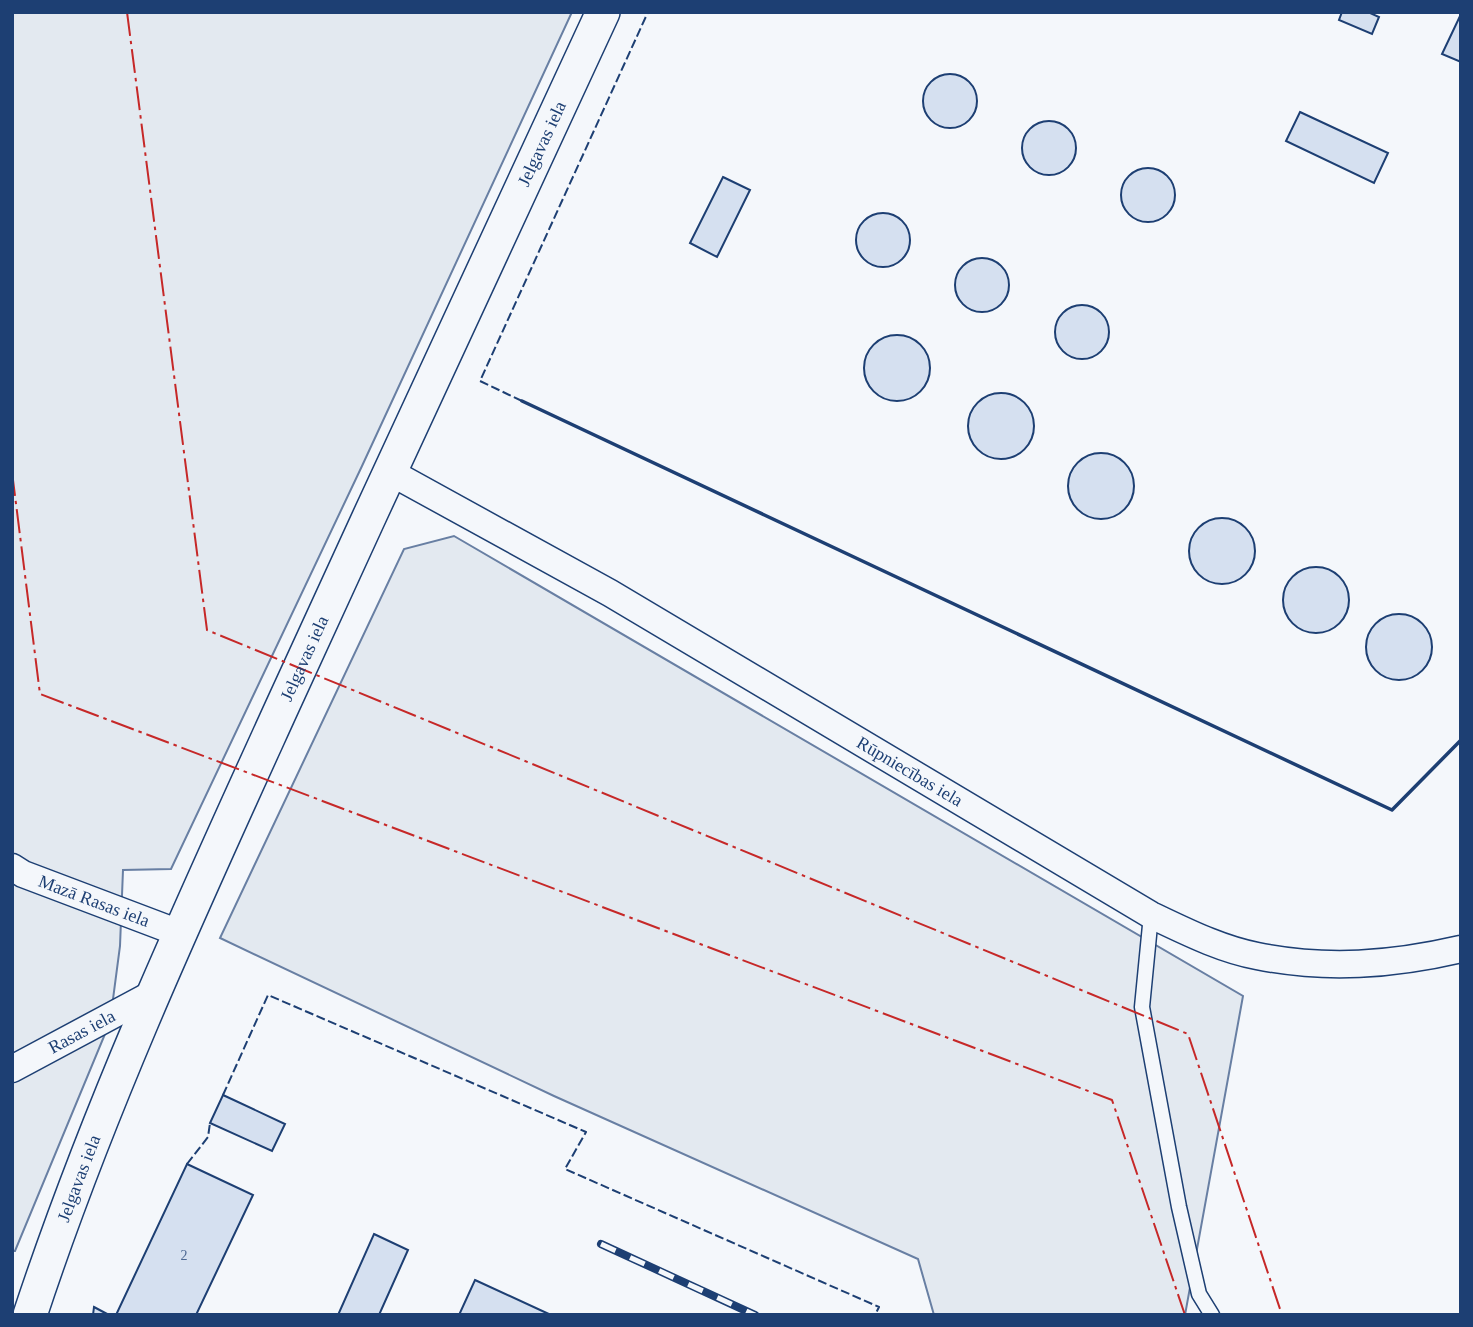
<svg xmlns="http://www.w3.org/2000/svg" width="1473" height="1327" font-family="'Times New Roman',serif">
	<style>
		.green { fill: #e3e9f0; stroke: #687fa3; stroke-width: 2 }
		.building { fill: #d5e0f0; stroke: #1d3f73; stroke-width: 2 }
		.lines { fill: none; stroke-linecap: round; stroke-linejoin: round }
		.service-casing { stroke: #1d3f73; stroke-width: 17 }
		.minor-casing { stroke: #1d3f73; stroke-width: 29 }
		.tertiary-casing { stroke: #1d3f73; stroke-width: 36 }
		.service { stroke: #f4f7fb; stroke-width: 14 }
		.minor { stroke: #f4f7fb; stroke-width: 26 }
		.tertiary { stroke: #f4f7fb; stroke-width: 33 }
		.rail-casing { stroke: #1d3f73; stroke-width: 8 }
		.rail { stroke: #f4f7fb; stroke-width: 5; stroke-dasharray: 16; stroke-linecap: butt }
		.fence { stroke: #1d3f73; stroke-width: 2; stroke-dasharray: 9 3.5; stroke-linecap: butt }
		.wall { stroke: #1d3f73; stroke-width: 3.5 }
		.power { stroke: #c62828; stroke-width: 2; stroke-dasharray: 24 5 3.5 5; stroke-linecap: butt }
		.labels { text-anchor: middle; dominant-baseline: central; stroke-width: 5; stroke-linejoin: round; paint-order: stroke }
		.number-label { font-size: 14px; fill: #4b6792 }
		.street-label { font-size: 18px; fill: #1d3f73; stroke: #f4f7fb }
	</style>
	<rect width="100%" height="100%" fill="#f4f7fb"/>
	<!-- green -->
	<g class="green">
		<path d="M 12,12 L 572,12 L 362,466 L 171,869 L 123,870 L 120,946 L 110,1022 L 15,1251 L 12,1251 Z"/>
		<path d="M 454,536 L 1243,996 L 1185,1315 L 934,1315 L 918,1259 L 554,1096 L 220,938 L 404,549 Z"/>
	</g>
	<!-- building -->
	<g class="building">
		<path d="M 1342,12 L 1368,12 L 1379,17 L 1372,34 L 1339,20 Z"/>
		<path d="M 1461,14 L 1461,62 L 1442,54 Z"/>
		<circle cx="950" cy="101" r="27"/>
		<path d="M 1300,112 L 1388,153 L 1374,183 L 1286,141 Z"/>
		<circle cx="1049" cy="148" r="27"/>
		<circle cx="1148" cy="195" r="27"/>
		<path d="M 723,177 L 750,190 L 717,257 L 690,243 Z"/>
		<circle cx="883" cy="240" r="27"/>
		<circle cx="982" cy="285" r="27"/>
		<circle cx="1082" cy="332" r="27"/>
		<circle cx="897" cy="368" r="33"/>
		<circle cx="1001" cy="426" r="33"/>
		<circle cx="1101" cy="486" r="33"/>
		<circle cx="1222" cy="551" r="33"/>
		<circle cx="1316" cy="600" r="33"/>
		<circle cx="1399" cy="647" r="33"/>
		<path d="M 223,1095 L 285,1124 L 272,1151 L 210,1123 Z"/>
		<path d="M 187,1164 L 253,1195 L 196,1315 L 116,1315 Z"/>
		<path d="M 374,1234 L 408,1250 L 379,1315 L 338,1315 Z"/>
		<path d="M 475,1280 L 551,1315 L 459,1315 Z"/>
		<path d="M 94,1307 L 109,1315 L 93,1315 Z"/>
	</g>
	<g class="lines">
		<defs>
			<path id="service" d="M 1151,915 L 1142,1007 L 1179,1207 L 1199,1294 L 1212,1315"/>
			<g id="minor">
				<path id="s1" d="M 390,472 L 610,593 L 1151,915 C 1185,931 1220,949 1257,956 C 1326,970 1392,965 1461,949"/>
				<path id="s2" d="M 12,867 L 23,874 L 179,933"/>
				<path id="s3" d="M 12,1069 L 152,994"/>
			</g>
			<g id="tertiary">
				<path id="s4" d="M 30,1315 C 99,1106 191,907 282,707 C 388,475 495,244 603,12"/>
			</g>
		</defs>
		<!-- service casing -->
		<use href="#service" class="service-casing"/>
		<!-- minor casing -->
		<use href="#minor" class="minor-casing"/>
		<!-- tertiary casing -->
		<use href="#tertiary" class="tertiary-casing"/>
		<!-- service -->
		<use href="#service" class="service"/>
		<!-- minor -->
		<use href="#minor" class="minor"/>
		<!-- tertiary -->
		<use href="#tertiary" class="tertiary"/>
		<defs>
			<path id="rail" d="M 601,1244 L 755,1315"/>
		</defs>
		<!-- rail casing -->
		<use href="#rail" class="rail-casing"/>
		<!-- rail -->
		<use href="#rail" class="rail"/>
		<!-- fence -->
		<g class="fence">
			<path d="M 522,401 L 480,381 L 648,12"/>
			<path d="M 223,1095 L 268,995 L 586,1132 L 565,1169 L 879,1307 L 875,1315"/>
			<path d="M 187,1164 L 208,1137 L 210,1123"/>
		</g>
		<!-- wall -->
		<path class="wall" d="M 522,401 L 1392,810 L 1461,740"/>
		<!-- power -->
		<g class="power">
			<path d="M 127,12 L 207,630 L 1188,1034 L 1282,1315"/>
			<path d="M 12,472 L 40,694 L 1112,1100 L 1185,1315"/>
		</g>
	</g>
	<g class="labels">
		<!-- number labels -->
		<g class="number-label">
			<text x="184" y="1255">2</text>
		</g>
		<!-- street labels -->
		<g class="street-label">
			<text stroke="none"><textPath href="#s4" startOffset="1279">Jelgavas iela</textPath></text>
			<text stroke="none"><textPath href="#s4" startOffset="712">Jelgavas iela</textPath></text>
			<text stroke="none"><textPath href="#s1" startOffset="600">Rūpniecības iela</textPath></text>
			<text stroke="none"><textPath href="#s2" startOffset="89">Mazā Rasas iela</textPath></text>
			<text stroke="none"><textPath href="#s3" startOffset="79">Rasas iela</textPath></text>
			<text stroke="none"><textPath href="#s4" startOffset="145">Jelgavas iela</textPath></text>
		</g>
	</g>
	<!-- border -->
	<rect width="1473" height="1327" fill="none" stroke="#1d3f73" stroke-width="28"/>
</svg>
